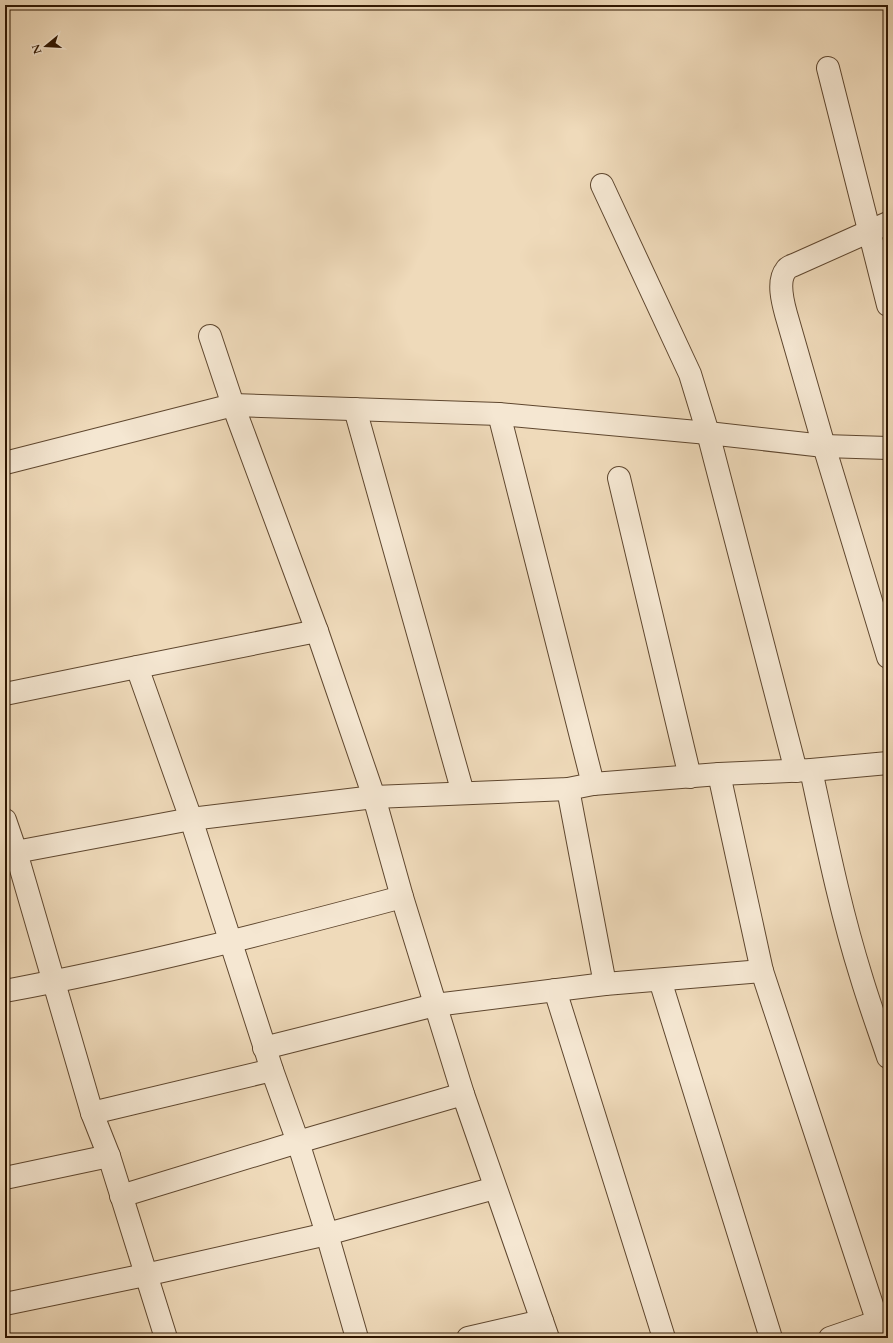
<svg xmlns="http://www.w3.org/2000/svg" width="893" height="1343" font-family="Cardo,serif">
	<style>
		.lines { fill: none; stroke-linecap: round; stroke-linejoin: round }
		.minor-casing { stroke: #5f472f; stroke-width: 24 }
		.minor { stroke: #f5e7d2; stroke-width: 22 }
	</style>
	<rect width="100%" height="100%" fill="#efdaba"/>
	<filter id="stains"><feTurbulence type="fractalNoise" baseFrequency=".005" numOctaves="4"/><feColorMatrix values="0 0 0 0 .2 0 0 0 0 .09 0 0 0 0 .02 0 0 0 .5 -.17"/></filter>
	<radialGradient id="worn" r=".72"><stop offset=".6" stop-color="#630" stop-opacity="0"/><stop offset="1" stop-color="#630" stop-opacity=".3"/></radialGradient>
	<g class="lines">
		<defs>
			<g id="minor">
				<path d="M 828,68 L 888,305"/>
				<path d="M 602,185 L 690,374 L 708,433 L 796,771"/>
				<path d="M 888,223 L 794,265 C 791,266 787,268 786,270 C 777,281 783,303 786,314 L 824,446 L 888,657"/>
				<path d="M 210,336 L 233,405 L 317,631 L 374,797 L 402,897 L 463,1094 L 548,1338"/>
				<path d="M 355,409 L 463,793"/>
				<path d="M 499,414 L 593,784"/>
				<path d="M 5,463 L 233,405 L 499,414 L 708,433 L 824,446 L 888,448"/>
				<path d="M 619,478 L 690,777"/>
				<path d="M 137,667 L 191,819 L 272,1070 L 298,1142 L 327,1234 L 357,1338"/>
				<path d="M 5,694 L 137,667 L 317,631"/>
				<path d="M 811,770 C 826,839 840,909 861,976 C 869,1003 879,1030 888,1057"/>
				<path d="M 719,774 L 762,971 L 883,1338"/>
				<path d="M 568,789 L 605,984"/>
				<path d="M 5,820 L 16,852 L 92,1113 L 109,1156 L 166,1338"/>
				<path d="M 5,854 L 191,819 L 374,797 L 568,789 L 593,784 L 719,774 L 811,770 L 888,763"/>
				<path d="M 660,980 L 771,1338"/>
				<path d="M 555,990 L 664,1338"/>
				<path d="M 5,991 C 139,966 271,932 402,897"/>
				<path d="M 264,1048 L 435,1005 L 605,984 L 762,971"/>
				<path d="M 92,1113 L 272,1070"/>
				<path d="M 5,1178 L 109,1156"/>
				<path d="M 121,1196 L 298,1142 L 463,1094"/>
				<path d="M 5,1304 L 145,1275 L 327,1234 L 495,1188"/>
				<path d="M 468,1338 L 542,1321"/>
				<path d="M 830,1338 L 888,1318"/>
			</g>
		</defs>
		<!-- minor casing -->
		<use href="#minor" class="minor-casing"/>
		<!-- minor -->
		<use href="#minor" class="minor"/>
	</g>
	<!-- margin -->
	<rect width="893" height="1343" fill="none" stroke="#efdaba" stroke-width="20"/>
	<rect x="6" y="6" width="881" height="1331" fill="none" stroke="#2f1601" stroke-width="2"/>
	<rect x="10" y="10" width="873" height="1323" fill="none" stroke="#2f1601"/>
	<!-- north arrow -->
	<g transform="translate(46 46) rotate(252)" stroke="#f5e7d2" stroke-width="3" paint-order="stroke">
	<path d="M0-3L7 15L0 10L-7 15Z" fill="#2f1601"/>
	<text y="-6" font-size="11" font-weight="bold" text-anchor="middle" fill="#2f1601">N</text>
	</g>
	<rect width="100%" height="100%" filter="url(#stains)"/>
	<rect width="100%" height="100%" fill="url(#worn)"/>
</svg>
